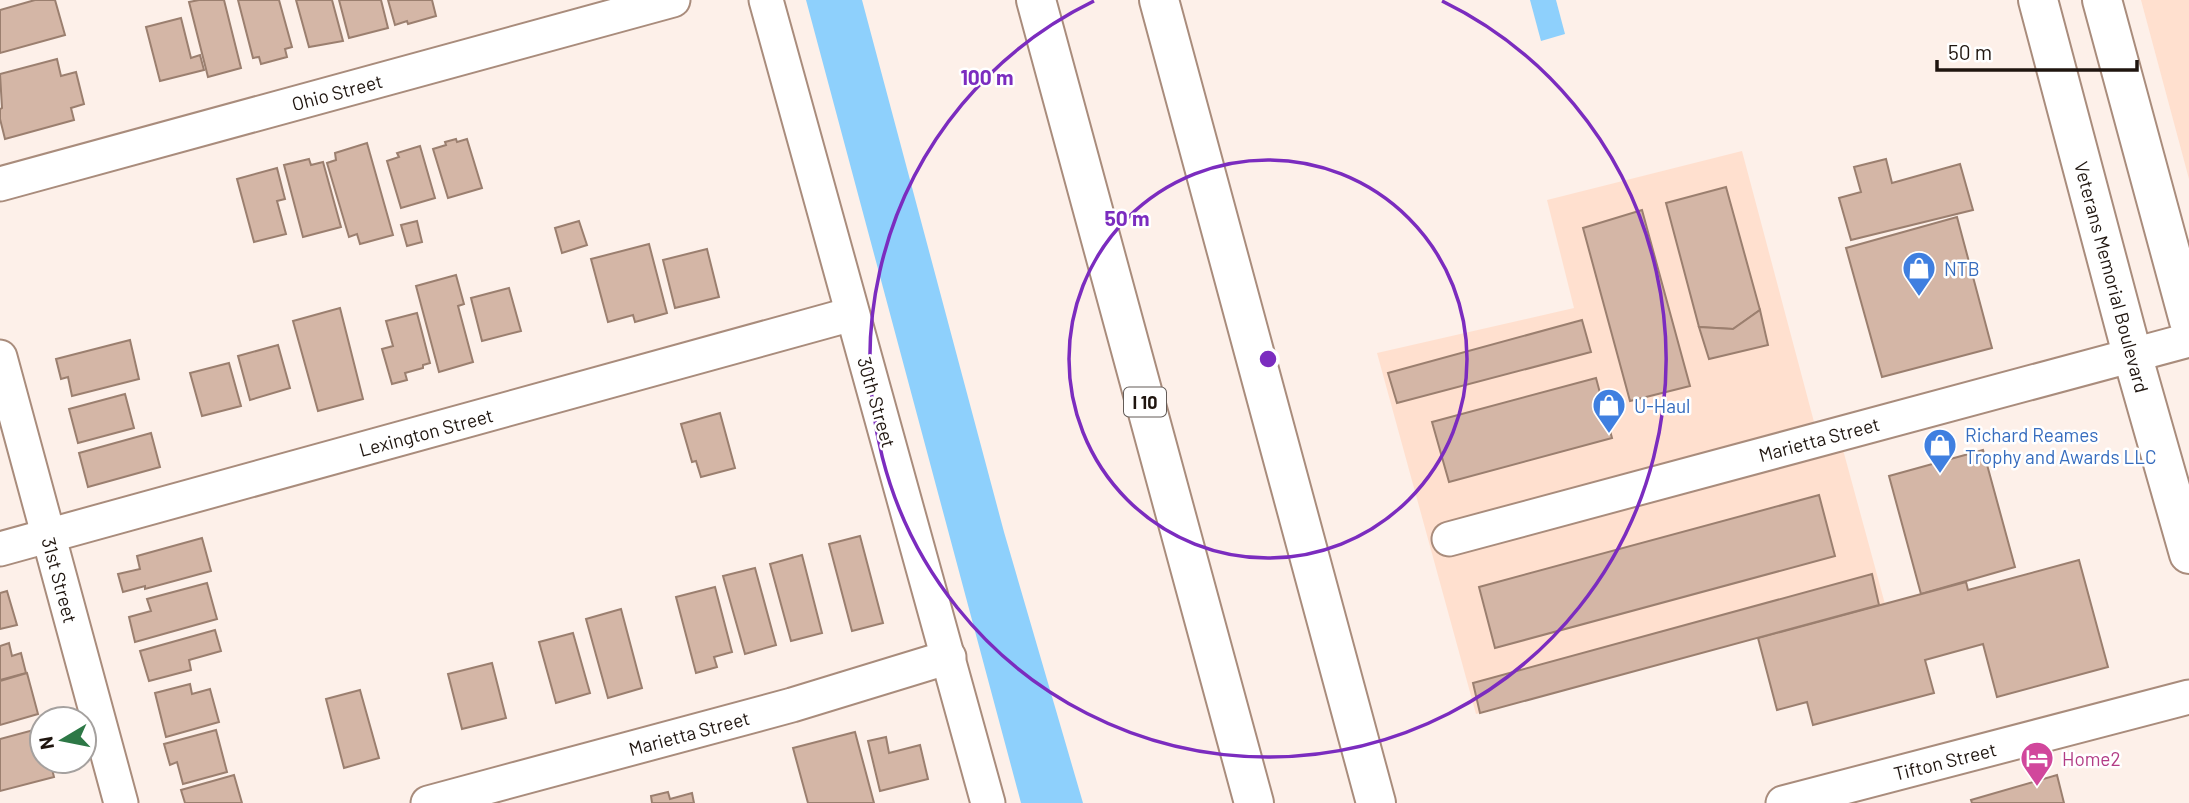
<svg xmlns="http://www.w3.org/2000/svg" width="2189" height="803" font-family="Barlow,sans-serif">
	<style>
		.built { fill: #ffe0cf }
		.water { fill: #8ed0fc }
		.building { fill: #d4b6a6; stroke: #9b7f6f; stroke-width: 2 }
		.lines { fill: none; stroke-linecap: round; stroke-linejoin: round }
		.minor-casing { stroke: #a98c7c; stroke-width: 37 }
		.major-casing { stroke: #a98c7c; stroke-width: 42 }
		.highway-casing { stroke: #a98c7c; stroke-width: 42 }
		.minor { stroke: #fff; stroke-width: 33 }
		.major { stroke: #fff; stroke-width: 38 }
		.highway { stroke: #fff; stroke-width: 38 }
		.ring { fill: none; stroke: #7b2cbf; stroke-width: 3.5 }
		.labels { text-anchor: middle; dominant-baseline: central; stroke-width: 5; stroke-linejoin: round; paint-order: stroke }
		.shield { fill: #fff; stroke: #625b57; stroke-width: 2 }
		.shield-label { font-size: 18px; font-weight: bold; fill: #1f150f }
		.street-label { font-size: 19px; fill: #1f150f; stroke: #fff }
		.shop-label { font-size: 19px; fill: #366cbe; stroke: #fff; text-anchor: start }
		.hotel-label { font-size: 19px; fill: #b23c85; stroke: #fff; text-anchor: start }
		.centre { fill: #7b2cbf; stroke: #fff; stroke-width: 3.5 }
		.ring-label { font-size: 21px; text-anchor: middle; font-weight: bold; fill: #7b2cbf; stroke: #fff; stroke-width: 5; stroke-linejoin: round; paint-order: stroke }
	</style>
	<rect width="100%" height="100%" fill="#fdf0e9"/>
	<!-- built -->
	<g class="built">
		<path d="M 2141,0 L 2189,0 L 2189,179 Z"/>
		<path d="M 1742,151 L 1822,452 L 1842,446 L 1885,604 L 1476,714 L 1377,353 L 1574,308 L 1547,200 Z"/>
	</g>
	<!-- water -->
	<g class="water">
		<path d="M 806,0 L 862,0 L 1004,532 L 1083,803 L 1021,803 Z"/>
		<path d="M 1530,0 L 1556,0 L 1565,34 L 1541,41 Z"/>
	</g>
	<!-- building -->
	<g class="building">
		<path d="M 35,0 L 55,0 L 65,35 L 0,53 L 0,10 Z"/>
		<path d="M 199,0 L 224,0 L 241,68 L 208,77 L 189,2 Z"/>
		<path d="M 238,0 L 279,0 L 292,47 L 285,49 L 287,57 L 261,64 L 259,57 L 253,58 Z"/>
		<path d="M 296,0 L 332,0 L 343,41 L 309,47 Z"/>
		<path d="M 339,0 L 381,0 L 388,28 L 349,38 Z"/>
		<path d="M 388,0 L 432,0 L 436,16 L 408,24 L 407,21 L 395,25 Z"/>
		<path d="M 181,18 L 191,58 L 200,55 L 204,70 L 160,81 L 146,27 Z"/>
		<path d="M 57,59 L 61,76 L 76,72 L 84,104 L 71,108 L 74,120 L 5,139 L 0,119 L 0,109 L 2,108 L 0,74 Z"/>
		<path d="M 456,139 L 457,142 L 467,139 L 482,188 L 448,198 L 433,149 L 446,145 L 445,142 Z"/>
		<path d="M 367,143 L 393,235 L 360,244 L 357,234 L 349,237 L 327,163 L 336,160 L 335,153 Z"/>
		<path d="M 420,146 L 435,198 L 401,208 L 387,161 L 399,157 L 397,153 Z"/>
		<path d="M 309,159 L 311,165 L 323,162 L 341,227 L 303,237 L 284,165 Z"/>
		<path d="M 1886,159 L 1892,183 L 1960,164 L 1973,210 L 1851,240 L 1839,198 L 1861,192 L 1854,167 Z"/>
		<path d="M 277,168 L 285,199 L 277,201 L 286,234 L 254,242 L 237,179 Z"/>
		<path d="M 1726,187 L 1760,310 L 1733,329 L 1699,327 L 1666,203 Z"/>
		<path d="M 1642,210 L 1690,386 L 1630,401 L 1583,228 Z"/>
		<path d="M 1957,217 L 1992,348 L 1882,377 L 1846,248 Z"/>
		<path d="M 417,221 L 422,242 L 407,246 L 401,225 Z"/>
		<path d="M 579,221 L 587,245 L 562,253 L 555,228 Z"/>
		<path d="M 649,244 L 667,313 L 635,322 L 633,315 L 608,322 L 591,259 Z"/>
		<path d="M 707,249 L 719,297 L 675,308 L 663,260 Z"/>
		<path d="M 456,275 L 464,304 L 458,306 L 473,362 L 439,372 L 416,286 Z"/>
		<path d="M 509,288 L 521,331 L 482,341 L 471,298 Z"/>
		<path d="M 340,308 L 363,399 L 318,411 L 293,321 Z"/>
		<path d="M 1760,310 L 1768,345 L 1709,359 L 1699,327 L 1733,329 Z"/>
		<path d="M 417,313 L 430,363 L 423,365 L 423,368 L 405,373 L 407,380 L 392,384 L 382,349 L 393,346 L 386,321 Z"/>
		<path d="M 1582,320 L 1591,352 L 1397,403 L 1388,373 Z"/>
		<path d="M 130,340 L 139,379 L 72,396 L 68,377 L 61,379 L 56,359 Z"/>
		<path d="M 278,345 L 290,388 L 250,400 L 238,356 Z"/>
		<path d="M 229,363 L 241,406 L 202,416 L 190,373 Z"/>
		<path d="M 1596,378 L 1612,438 L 1449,482 L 1432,422 Z"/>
		<path d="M 125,394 L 134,428 L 78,443 L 69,409 Z"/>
		<path d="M 720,413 L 735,468 L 701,477 L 696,461 L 692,462 L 681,424 Z"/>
		<path d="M 151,433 L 160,467 L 88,487 L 79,453 Z"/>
		<path d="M 1983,450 L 2015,567 L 1921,594 L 1889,476 Z"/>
		<path d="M 1819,495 L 1835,556 L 1495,648 L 1479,587 Z"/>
		<path d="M 860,536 L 883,623 L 852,631 L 829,544 Z"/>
		<path d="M 202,538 L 211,571 L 145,589 L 145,586 L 123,592 L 118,574 L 140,569 L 137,556 Z"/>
		<path d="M 802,555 L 822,633 L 791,641 L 770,564 Z"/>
		<path d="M 2079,560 L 2108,667 L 1997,697 L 1983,644 L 1925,660 L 1934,693 L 1813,725 L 1807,702 L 1777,710 L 1758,638 L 1966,582 L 1968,590 Z"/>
		<path d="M 755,568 L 776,645 L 745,654 L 723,576 Z"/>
		<path d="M 1872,574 L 1879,605 L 1480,713 L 1473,683 Z"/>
		<path d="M 207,583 L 217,619 L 135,642 L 129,617 L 151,611 L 147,599 Z"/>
		<path d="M 715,587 L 732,652 L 714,657 L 717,667 L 696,673 L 676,597 Z"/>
		<path d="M 7,591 L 17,625 L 0,629 L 0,593 Z"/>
		<path d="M 621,609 L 642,688 L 608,698 L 586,619 Z"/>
		<path d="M 215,630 L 221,651 L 189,660 L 191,670 L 149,681 L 140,651 Z"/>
		<path d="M 573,633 L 590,693 L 556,703 L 539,642 Z"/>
		<path d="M 9,643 L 12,656 L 21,653 L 26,673 L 0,680 L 0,646 Z"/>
		<path d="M 492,663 L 506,718 L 462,729 L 448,674 Z"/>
		<path d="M 27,673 L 38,714 L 0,725 L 0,681 Z"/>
		<path d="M 190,684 L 192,694 L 210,689 L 219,722 L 166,737 L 155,693 Z"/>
		<path d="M 360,690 L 379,758 L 344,768 L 326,699 Z"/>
		<path d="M 41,728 L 42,761 L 50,761 L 54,777 L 0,791 L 0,739 Z"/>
		<path d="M 216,730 L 227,772 L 183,784 L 177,762 L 170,765 L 164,744 Z"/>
		<path d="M 855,732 L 874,803 L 808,803 L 793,748 Z"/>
		<path d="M 886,737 L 889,753 L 920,745 L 928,779 L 880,791 L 868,741 Z"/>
		<path d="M 234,775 L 242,803 L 185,803 L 181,790 Z"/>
		<path d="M 2057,775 L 2064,803 L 1972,803 L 1971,800 Z"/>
		<path d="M 668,792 L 670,799 L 692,793 L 694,803 L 652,803 L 651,796 Z"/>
	</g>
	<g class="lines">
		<defs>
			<g id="minor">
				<path d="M 766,0 L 988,803"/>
				<path d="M 0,184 L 673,0"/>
				<path d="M 0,357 L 121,803"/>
				<path d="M 1449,539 L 2189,340"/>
				<path d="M 0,549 L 852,314"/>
				<path d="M 428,803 L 792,705 L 949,657"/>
				<path d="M 1783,803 L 2189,697"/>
			</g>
			<g id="major">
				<path d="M 2038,0 L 2132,354 L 2189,554"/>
				<path d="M 2102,0 L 2189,321"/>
			</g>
			<g id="highway">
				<path d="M 1036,0 L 1254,803"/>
				<path d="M 1159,0 L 1376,803"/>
			</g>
		</defs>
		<!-- minor casing -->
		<use href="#minor" class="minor-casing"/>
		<!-- major casing -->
		<use href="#major" class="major-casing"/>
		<!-- highway casing -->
		<use href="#highway" class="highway-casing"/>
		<!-- minor -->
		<use href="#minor" class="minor"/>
		<!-- major -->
		<use href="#major" class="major"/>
		<!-- highway -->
		<use href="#highway" class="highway"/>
	</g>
	<!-- distance rings -->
	<g class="ring">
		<circle cx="1268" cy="359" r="199"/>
		<path d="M1442 1A398 398 0 1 1 1094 1"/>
	</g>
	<!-- icons -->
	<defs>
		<symbol id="shop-pin" viewBox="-11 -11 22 30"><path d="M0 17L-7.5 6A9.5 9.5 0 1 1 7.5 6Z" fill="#3f7fe0" stroke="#fff"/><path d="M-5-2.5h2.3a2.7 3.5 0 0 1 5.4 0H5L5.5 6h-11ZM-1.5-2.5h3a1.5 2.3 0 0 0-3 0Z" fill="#fff"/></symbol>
		<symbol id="hotel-pin" viewBox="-11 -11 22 30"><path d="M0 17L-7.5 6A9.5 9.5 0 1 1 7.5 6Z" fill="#d1479c" stroke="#fff"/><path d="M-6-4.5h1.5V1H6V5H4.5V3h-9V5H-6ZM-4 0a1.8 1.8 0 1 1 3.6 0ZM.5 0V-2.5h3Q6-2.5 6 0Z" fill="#fff"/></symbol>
	</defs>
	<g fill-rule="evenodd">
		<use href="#shop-pin" x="1900" y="249" width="38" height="52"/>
		<use href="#shop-pin" x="1590" y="386" width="38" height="52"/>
		<use href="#shop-pin" x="1921" y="426" width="38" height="52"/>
		<use href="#hotel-pin" x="2018" y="739" width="38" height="52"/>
	</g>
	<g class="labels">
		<!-- shield labels -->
		<rect class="shield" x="1124" y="387.5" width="42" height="29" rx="5"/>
		<g class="shield-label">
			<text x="1145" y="402">I 10</text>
		</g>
		<!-- street labels -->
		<g class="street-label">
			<text transform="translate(337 92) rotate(-15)">Ohio Street</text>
			<text transform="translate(2112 277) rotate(75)">Veterans Memorial Boulevard</text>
			<text transform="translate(877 402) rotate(74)">30th Street</text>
			<text transform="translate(426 432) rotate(-15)">Lexington Street</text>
			<text transform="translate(1819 439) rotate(-15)">Marietta Street</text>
			<text transform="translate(60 580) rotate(75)">31st Street</text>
			<text transform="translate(689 733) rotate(-15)">Marietta Street</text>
			<text transform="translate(1945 761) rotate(-14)">Tifton Street</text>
		</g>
		<!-- shop labels -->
		<g class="shop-label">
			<text x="1944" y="268">NTB</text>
			<text x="1634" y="405">U-Haul</text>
			<text x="1965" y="434">Richard Reames<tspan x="1965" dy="22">Trophy and Awards LLC</tspan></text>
		</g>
		<!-- hotel labels -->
		<g class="hotel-label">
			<text x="2062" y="758">Home2</text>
		</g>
	</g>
	<circle cx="1268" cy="359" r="10" class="centre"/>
	<g class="ring-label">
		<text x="987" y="85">100 m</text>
		<text x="1127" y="226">50 m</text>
	</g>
	<!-- north arrow -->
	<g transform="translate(63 740) rotate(260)"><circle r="33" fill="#ffffff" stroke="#a5a19f" stroke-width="2"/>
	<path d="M0-5L12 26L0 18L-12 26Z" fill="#2d7846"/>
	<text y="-10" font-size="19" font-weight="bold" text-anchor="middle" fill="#1f150f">N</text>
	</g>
	<!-- scale -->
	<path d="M1937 60v10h200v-10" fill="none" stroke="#1f150f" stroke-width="3.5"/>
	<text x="1948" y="60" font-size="21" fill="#1f150f" stroke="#ffffff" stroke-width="5" paint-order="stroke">50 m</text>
</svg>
